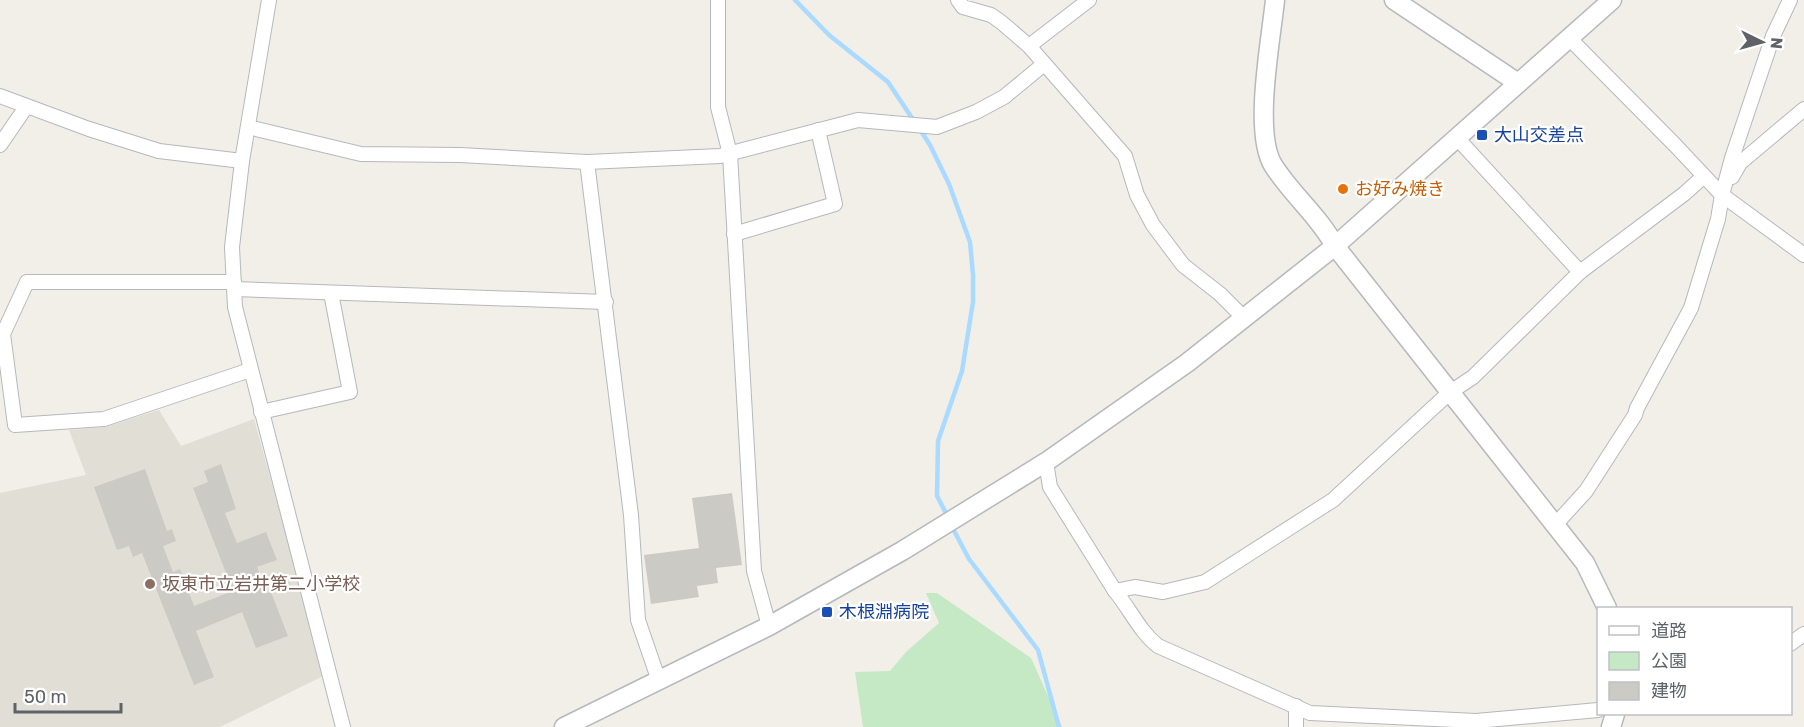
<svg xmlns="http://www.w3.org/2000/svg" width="1804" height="727" font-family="Rubik,'Noto Sans JP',sans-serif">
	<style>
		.education { fill: #e1ded6 }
		.green { fill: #c5e8c5 }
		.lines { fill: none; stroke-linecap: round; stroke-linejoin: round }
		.stream { stroke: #aadaff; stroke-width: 4.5 }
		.building { fill: #cccac5 }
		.minor-casing { stroke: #b5b8bc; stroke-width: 16 }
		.tertiary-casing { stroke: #b5b8bc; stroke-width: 21 }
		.minor { stroke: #fff; stroke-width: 14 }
		.tertiary { stroke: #fff; stroke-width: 18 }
		.transit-dot { fill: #1a4fb4; stroke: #fff; stroke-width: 2 }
		.food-dot { fill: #e8710a; stroke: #fff; stroke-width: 2 }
		.education-dot { fill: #8d6e63; stroke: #fff; stroke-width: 2 }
		.labels { text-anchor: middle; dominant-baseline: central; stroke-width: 4.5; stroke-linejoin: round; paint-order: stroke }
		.transit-label { font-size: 18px; fill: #164399; stroke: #fff; text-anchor: start }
		.food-label { font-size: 18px; fill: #c56008; stroke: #fff; text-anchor: start }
		.education-label { font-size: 18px; fill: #785e54; stroke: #fff; text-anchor: start }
	</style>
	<rect width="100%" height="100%" fill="#f1efe8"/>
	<!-- education -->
	<path class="education" d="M 159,410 L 181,446 L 254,419 L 325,675 L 220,727 L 0,727 L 0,493 L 86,475 L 69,430 L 105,427 Z"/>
	<!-- green -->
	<path class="green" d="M 926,593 L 937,593 L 1031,658 L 1062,727 L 863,727 L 855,672 L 890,671 L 906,652 L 939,623 Z"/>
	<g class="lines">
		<!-- stream -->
		<g class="stream">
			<path d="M 795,0 L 829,35 L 888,82 L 914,121"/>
			<path d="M 919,128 L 930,145 L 949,184 L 970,242 L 973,275 L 973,302 L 962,371 L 938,441 L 937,496 L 948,517"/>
			<path d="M 951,525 L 969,559 L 1038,650 L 1059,727"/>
		</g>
	</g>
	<!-- building -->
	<g class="building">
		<path d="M 221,464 L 236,509 L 225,513 L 237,543 L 266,532 L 277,560 L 257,567 L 267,593 L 271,592 L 288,636 L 256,648 L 242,612 L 196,631 L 214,677 L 194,685 L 142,553 L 133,557 L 129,546 L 117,550 L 94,487 L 145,469 L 167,531 L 172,529 L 176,541 L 163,546 L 173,572 L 180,569 L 194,606 L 233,591 L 193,488 L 208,482 L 204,471 Z"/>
		<path d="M 732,493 L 742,565 L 716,568 L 718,583 L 697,586 L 699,597 L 651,604 L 644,555 L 699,548 L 692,498 Z"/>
	</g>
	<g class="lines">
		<defs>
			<g id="minor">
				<path d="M 269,0 L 242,161 L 232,247 L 235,307 L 343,727"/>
				<path d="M 718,0 L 718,107 L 730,154 L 754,571 L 769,626"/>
				<path d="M 958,0 L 963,7 L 991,15 L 1001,22 L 1029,46 L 1125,156 L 1137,195 L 1153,225 L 1183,265 L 1220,294 L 1244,318"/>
				<path d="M 1569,38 L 1675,145 L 1722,195 L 1804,255"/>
				<path d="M 1029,46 L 1089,0"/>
				<path d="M 0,96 L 89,129 L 159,151 L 242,161"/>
				<path d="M 248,127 L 361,154 L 460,155 L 587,162 L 720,156 L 858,120 L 937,127 L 976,112 L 1004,97 L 1044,64"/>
				<path d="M 1457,138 L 1580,272"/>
				<path d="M 0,145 L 26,107"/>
				<path d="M 587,162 L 631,515 L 638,620 L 659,681"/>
				<path d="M 1732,177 L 1740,163 L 1804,109"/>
				<path d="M 734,234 L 835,204 L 818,130"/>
				<path d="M 234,282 L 27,282 L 3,334 L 15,425 L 104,419 L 250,370"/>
				<path d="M 235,289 L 606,302"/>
				<path d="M 261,412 L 350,392 L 331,293"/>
				<path d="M 1046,462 L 1050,487 L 1115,591"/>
				<path d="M 1555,525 L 1586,491 L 1635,415 L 1637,408 L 1691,308 L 1718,219 L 1722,195 L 1732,158 L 1773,36 L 1790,0"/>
				<path d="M 1790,644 L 1804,634"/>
				<path d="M 1296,706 L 1296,727"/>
				<path d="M 1598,710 L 1476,721 L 1310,713 L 1158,646 C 1140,632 1130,609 1115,591 L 1135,587 L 1163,592 L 1205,582 L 1333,500 L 1449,393 L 1473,377 L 1580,272 L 1684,194 L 1704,176"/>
			</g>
			<g id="tertiary">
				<path d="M 1275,0 C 1271,40 1253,132 1273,165 C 1291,194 1319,216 1335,246 L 1585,563 L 1607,608"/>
				<path d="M 1394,0 L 1518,83"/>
				<path d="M 564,727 L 769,626 L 902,551 L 1046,462 L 1187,363 L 1335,246 L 1612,0"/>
				<path d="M 1611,727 L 1615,714"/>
			</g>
		</defs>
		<!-- minor casing -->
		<use href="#minor" class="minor-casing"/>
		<!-- tertiary casing -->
		<use href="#tertiary" class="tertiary-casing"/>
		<!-- minor -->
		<use href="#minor" class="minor"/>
		<!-- tertiary -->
		<use href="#tertiary" class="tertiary"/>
	</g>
	<!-- markers -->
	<g class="transit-dot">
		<rect x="1476" y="129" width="12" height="12" rx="3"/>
		<rect x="821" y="606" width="12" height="12" rx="3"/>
	</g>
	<circle class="food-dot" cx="1343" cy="189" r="6"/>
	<circle class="education-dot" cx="150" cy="584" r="6"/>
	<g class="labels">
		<!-- transit labels -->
		<g class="transit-label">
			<text x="1494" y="135">大山交差点</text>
			<text x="839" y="612">木根淵病院</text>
		</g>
		<!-- food labels -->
		<g class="food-label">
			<text x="1355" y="189">お好み焼き</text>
		</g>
		<!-- education labels -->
		<g class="education-label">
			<text x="162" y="584">坂東市立岩井第二小学校</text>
		</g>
	</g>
	<!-- legend -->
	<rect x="1597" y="607" width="195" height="108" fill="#ffffff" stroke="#bfc1c3" stroke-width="1.5"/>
	<rect x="1609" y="626" width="30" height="9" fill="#ffffff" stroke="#bfc1c3" stroke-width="1.5"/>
	<text x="1651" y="637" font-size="18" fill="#5f6368">道路</text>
	<rect x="1609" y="652" width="30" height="18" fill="#c5e8c5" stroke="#bfc1c3" stroke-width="1.5"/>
	<text x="1651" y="667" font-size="18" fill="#5f6368">公園</text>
	<rect x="1609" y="682" width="30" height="18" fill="#cccac5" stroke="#bfc1c3" stroke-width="1.5"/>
	<text x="1651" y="697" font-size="18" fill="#5f6368">建物</text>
	<!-- north arrow -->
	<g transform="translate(1762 42) rotate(95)" stroke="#ffffff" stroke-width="4.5" paint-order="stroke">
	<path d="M0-4.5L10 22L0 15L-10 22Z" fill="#5f6368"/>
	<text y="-9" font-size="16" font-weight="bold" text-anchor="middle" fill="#5f6368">N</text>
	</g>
	<!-- scale -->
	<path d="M15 703v9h106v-9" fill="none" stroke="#5f6368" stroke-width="3"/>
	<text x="24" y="703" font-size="18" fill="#5f6368" stroke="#ffffff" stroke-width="4.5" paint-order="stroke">50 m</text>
</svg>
